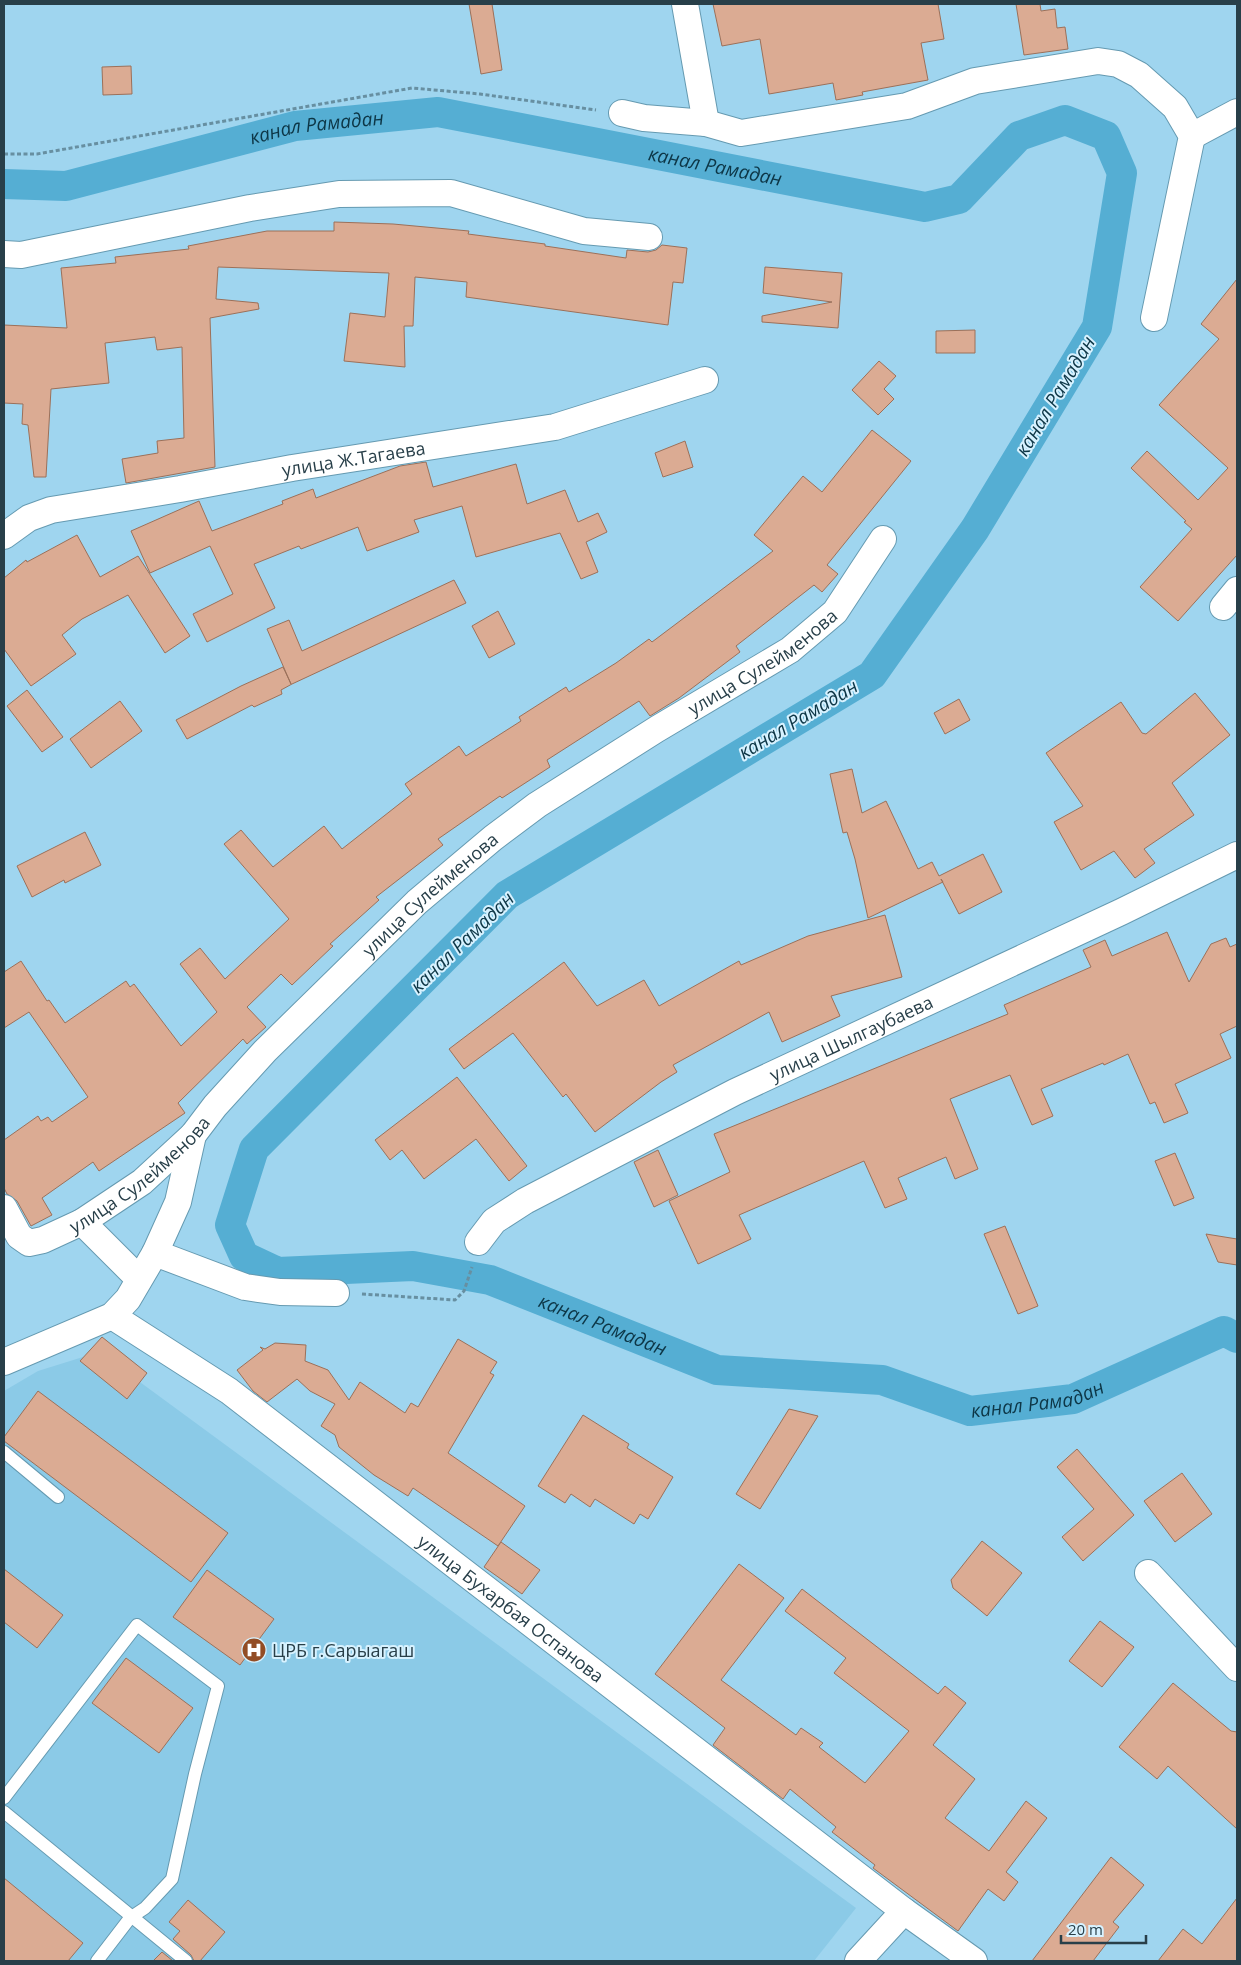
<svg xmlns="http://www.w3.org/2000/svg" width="1241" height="1965" font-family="'Open Sans',sans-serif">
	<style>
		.built { fill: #8bcae7 }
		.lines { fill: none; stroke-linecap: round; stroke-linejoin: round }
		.canal { stroke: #55aed3; stroke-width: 30 }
		.building { fill: #dbab93; stroke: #9c7059 }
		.service-casing { stroke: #659ab1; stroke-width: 14 }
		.minor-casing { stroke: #659ab1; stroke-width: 28 }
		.path { stroke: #678fa1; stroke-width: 3; stroke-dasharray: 4 2.5; stroke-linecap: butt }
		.service { stroke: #fff; stroke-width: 12 }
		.minor { stroke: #fff; stroke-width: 26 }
		.labels { text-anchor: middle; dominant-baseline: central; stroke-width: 4; stroke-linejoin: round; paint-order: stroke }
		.street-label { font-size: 18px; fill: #283f49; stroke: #d7f2ff }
		.poi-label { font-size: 18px; fill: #283f49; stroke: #d7f2ff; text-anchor: start }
		.water-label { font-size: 19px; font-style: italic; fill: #0d3646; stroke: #d7f2ff }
	</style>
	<rect width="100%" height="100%" fill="#9fd5ef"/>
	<!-- built -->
	<path class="built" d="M 99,1352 L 856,1908 L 814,1961 L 4,1961 L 4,1391 L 38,1371 Z"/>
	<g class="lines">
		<!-- canal -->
		<path class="canal" id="s1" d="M 4,184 L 66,186 L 295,126 L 438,112 L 925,207 L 959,199 L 1019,136 L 1065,120 L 1106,136 L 1122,173 L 1097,327 L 975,529 L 872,675 L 507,895 L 254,1149 L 230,1225 L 244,1256 L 278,1272 L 413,1266 L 490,1280 L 717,1370 L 882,1380 L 970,1411 L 1073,1399 L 1224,1331 L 1237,1338"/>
	</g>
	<!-- building -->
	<g class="building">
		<path d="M 469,4 L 492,4 L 502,70 L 481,74 Z"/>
		<path d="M 713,4 L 938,4 L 944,39 L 921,43 L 928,80 L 862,92 L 863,95 L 836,100 L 833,83 L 769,94 L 760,39 L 722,46 Z"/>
		<path d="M 1016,4 L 1040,4 L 1041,11 L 1055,9 L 1057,28 L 1065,27 L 1068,49 L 1024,55 Z"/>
		<path d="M 131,66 L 132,94 L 103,95 L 102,67 Z"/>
		<path d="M 334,222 L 393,224 L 469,231 L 468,234 L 545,244 L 545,246 L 626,258 L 627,250 L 648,252 L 656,250 L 662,245 L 687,248 L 683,283 L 673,282 L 668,325 L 466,297 L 467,282 L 415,277 L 413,326 L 404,326 L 405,367 L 344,361 L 350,313 L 385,317 L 389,273 L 218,267 L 216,299 L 258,303 L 259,309 L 210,318 L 215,467 L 126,483 L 122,459 L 158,453 L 157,441 L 184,438 L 182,347 L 157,350 L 155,337 L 105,343 L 109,383 L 51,389 L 46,477 L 34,477 L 28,425 L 22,424 L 23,404 L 4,403 L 4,325 L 67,328 L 61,268 L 116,263 L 115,257 L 189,249 L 188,246 L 267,231 L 334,231 Z"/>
		<path d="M 765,267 L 842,273 L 838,328 L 762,322 L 762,316 L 832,302 L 763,293 Z"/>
		<path d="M 1237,279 L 1237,555 L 1178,621 L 1140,587 L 1192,529 L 1184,522 L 1186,521 L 1131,468 L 1147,451 L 1198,500 L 1228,468 L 1159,405 L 1219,339 L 1201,324 Z"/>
		<path d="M 975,330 L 975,353 L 936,353 L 936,331 Z"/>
		<path d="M 879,361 L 896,376 L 884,389 L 894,399 L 878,415 L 852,390 Z"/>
		<path d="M 872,430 L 911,461 L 827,565 L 838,574 L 822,592 L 814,585 L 736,646 L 740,652 L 679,698 L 650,716 L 639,701 L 547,760 L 550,767 L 502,798 L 500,796 L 438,839 L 443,845 L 376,897 L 379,900 L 330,944 L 333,946 L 292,985 L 281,974 L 247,1007 L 266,1027 L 247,1044 L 243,1039 L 178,1103 L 185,1113 L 99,1171 L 93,1162 L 42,1198 L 52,1215 L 31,1226 L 17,1201 L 7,1194 L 4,1188 L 4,1140 L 38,1116 L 41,1121 L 48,1117 L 52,1122 L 88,1097 L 29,1012 L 4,1028 L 4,972 L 21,961 L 47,1001 L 49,1000 L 65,1023 L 126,981 L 130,987 L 134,984 L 181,1046 L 217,1012 L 180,964 L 200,948 L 225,979 L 289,919 L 224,844 L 241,830 L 273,867 L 324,826 L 342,849 L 412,794 L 405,784 L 459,746 L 466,756 L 521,721 L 519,717 L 566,687 L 569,692 L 616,663 L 649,639 L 652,642 L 773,551 L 754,535 L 803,476 L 822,492 Z"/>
		<path d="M 685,441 L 693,467 L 663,477 L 655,453 Z"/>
		<path d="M 426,462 L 433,487 L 516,464 L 527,504 L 565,490 L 578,522 L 598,513 L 607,532 L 586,542 L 598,572 L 581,579 L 560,533 L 476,557 L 462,506 L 414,520 L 419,532 L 367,551 L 358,527 L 301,549 L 299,546 L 254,564 L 275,608 L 207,642 L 193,614 L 233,594 L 210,546 L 150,573 L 131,531 L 199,501 L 212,531 L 283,504 L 282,501 L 313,489 L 316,498 L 400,466 Z"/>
		<path d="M 77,535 L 100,577 L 138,556 L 190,636 L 165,653 L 128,595 L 82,619 L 62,635 L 76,654 L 31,686 L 4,649 L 4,578 L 26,560 L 27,562 Z"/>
		<path d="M 454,580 L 466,603 L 292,684 L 281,690 L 282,694 L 254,707 L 252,705 L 187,739 L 176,720 L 241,686 L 283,667 L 291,684 L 267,629 L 289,620 L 302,651 Z"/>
		<path d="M 498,611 L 515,644 L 489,658 L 472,626 Z"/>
		<path d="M 27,690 L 63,737 L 42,752 L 7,706 Z"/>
		<path d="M 1195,693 L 1230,735 L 1172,783 L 1194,815 L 1144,849 L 1155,863 L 1135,878 L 1114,851 L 1081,870 L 1054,822 L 1083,806 L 1046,753 L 1121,702 L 1142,733 L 1146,734 Z"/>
		<path d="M 959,699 L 970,720 L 945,734 L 934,713 Z"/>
		<path d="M 120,701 L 142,731 L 91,768 L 70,739 Z"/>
		<path d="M 852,769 L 862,813 L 886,801 L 918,869 L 932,862 L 939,876 L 983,854 L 1002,892 L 959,914 L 941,879 L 943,882 L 868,918 L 855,859 L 847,832 L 843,833 L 830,774 Z"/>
		<path d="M 85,832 L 101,865 L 65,883 L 64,880 L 32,897 L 17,866 Z"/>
		<path d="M 885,915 L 902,977 L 831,996 L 840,1016 L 782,1042 L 769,1012 L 673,1065 L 677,1072 L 661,1082 L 595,1132 L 566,1094 L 563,1097 L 513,1033 L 464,1069 L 449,1049 L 564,962 L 597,1006 L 644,980 L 659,1006 L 739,961 L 741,965 L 808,936 Z"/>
		<path d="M 1167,932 L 1189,982 L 1211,944 L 1226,938 L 1230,947 L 1237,944 L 1237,1026 L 1220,1034 L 1231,1058 L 1175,1084 L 1188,1113 L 1164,1123 L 1155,1102 L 1150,1104 L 1128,1054 L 1104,1065 L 1103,1063 L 1041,1089 L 1053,1116 L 1032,1125 L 1010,1075 L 950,1099 L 978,1169 L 955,1179 L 946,1157 L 898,1178 L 907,1199 L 885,1208 L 864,1161 L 739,1215 L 751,1239 L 698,1264 L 669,1201 L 730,1172 L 714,1134 L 1008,1014 L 1004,1005 L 1091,967 L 1083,950 L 1105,940 L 1112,956 Z"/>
		<path d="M 457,1077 L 527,1166 L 509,1181 L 476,1139 L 424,1179 L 402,1150 L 390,1160 L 375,1140 Z"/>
		<path d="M 658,1150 L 678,1195 L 654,1207 L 634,1162 Z"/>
		<path d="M 1175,1153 L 1194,1198 L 1174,1206 L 1155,1161 Z"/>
		<path d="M 1005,1226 L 1038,1306 L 1018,1314 L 984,1234 Z"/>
		<path d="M 1206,1234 L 1237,1239 L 1237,1265 L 1218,1262 Z"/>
		<path d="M 102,1337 L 147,1373 L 127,1399 L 80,1361 Z"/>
		<path d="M 458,1339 L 497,1362 L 490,1373 L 494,1375 L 448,1453 L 525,1506 L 498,1546 L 413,1488 L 408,1496 L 374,1475 L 339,1447 L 335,1435 L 321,1426 L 335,1404 L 310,1391 L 297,1379 L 267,1402 L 253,1391 L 237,1370 L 263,1350 L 260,1347 L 265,1349 L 275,1343 L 306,1345 L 305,1361 L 328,1370 L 349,1400 L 360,1382 L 405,1413 L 411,1403 L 418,1407 Z"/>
		<path d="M 38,1391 L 228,1533 L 191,1582 L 4,1441 L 4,1437 Z"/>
		<path d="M 789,1409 L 818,1416 L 760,1509 L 736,1494 Z"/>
		<path d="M 583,1415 L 629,1444 L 627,1448 L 673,1477 L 648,1519 L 640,1514 L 634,1524 L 595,1499 L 590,1507 L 571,1494 L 565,1503 L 538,1486 Z"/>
		<path d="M 1077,1449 L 1134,1515 L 1083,1561 L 1062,1537 L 1094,1509 L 1057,1467 Z"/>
		<path d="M 1182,1473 L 1212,1514 L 1175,1542 L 1144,1501 Z"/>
		<path d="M 982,1541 L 1022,1573 L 987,1616 L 953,1588 L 951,1580 Z"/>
		<path d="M 501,1542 L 540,1570 L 522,1594 L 484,1567 Z"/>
		<path d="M 739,1564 L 784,1598 L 721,1680 L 796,1735 L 801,1728 L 823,1743 L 819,1747 L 865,1783 L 909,1731 L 834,1673 L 846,1658 L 785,1611 L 802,1589 L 938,1694 L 945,1686 L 966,1703 L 933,1745 L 975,1779 L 945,1818 L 989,1851 L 1026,1801 L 1047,1818 L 1006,1872 L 1018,1882 L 1004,1901 L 988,1889 L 958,1931 L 873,1868 L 875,1865 L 832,1832 L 836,1827 L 790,1789 L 783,1799 L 713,1745 L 725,1728 L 655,1674 Z"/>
		<path d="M 4,1569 L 63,1615 L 37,1648 L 4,1622 Z"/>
		<path d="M 207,1570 L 274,1619 L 240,1665 L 173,1617 Z"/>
		<path d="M 1100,1621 L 1134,1647 L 1102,1687 L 1069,1661 Z"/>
		<path d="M 126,1658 L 193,1708 L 159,1753 L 92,1703 Z"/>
		<path d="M 1173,1683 L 1231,1731 L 1237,1732 L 1237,1829 L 1168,1766 L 1157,1779 L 1119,1747 Z"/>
		<path d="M 1111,1857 L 1144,1885 L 1113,1922 L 1119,1927 L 1093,1961 L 1032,1961 Z"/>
		<path d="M 4,1878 L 83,1943 L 68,1961 L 4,1961 Z"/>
		<path d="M 1237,1898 L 1237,1961 L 1158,1961 L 1183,1929 L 1202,1944 Z"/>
		<path d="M 188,1900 L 225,1932 L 200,1961 L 194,1961 L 191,1955 L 173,1939 L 180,1931 L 169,1922 Z"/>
		<path d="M 162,1952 L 173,1961 L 153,1961 Z"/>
	</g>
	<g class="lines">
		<defs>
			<g id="service">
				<path d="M 4,1452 L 58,1497"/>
				<path d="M 4,1798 L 137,1625 L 218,1686 L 195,1774 L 172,1879 L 145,1908 L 130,1918 L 97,1961"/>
				<path d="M 4,1812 L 186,1961"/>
			</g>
			<g id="minor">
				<path d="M 685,4 L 706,123"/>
				<path d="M 622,113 L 644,118 L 706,123 L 741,133 L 907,106 L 975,81 L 1098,61 L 1118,64 L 1139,75 L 1175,107 L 1192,136 L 1154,318"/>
				<path d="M 1192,136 L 1237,112"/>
				<path d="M 4,254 L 21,255 L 250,208 L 339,194 L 451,193 L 584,231 L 649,237"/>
				<path id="s2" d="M 4,536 L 29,518 L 51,510 L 180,489 L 292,468 L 555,427 L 705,380"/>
				<path d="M 1223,607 L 1237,590"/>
				<path id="s3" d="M 4,1208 L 19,1236 L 29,1243 L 43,1240 L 82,1222 L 142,1182 L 193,1135 L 215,1106 L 265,1051 L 417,902 L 493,838 L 537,805 L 657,729 L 790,650 L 835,612 L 883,539"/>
				<path d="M 82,1222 L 139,1279"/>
				<path id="s4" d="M 478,1242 L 494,1221 L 525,1201 L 735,1092 L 1121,912 L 1237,855"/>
				<path d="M 155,1253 L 245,1287 L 280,1292 L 336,1293"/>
				<path id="s5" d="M 112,1316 L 229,1391 L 904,1911 L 974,1961"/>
				<path d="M 4,1362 L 112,1316 L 128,1299 L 155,1253 L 178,1202 L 193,1135"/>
				<path d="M 1148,1573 L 1237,1668"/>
				<path d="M 858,1961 L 904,1911"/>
			</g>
		</defs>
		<!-- service casing -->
		<use href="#service" class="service-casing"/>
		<!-- minor casing -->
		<use href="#minor" class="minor-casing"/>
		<!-- path -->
		<g class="path">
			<path d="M 4,154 L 37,154 L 412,88 L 480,94 L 596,110"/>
			<path d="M 362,1294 L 455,1300 L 464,1291 L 472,1267"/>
		</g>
		<!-- service -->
		<use href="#service" class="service"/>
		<!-- minor -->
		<use href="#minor" class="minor"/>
	</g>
	<!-- icons -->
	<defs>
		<symbol id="hospital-disc" viewBox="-11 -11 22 22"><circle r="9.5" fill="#934d25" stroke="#d7f2ff"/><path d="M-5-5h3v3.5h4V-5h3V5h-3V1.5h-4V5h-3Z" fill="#fff"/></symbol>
	</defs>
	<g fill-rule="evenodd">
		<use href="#hospital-disc" x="240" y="1636" width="28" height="28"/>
	</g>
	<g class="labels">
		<!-- street labels -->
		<g class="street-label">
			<text stroke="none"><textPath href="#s2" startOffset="361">улица Ж.Тагаева</textPath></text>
			<text stroke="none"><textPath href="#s3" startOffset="988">улица Сулейменова</textPath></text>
			<text stroke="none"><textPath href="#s3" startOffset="581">улица Сулейменова</textPath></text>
			<text stroke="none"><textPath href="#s4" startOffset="428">улица Шылгаубаева</textPath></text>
			<text stroke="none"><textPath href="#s3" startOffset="176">улица Сулейменова</textPath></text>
			<text stroke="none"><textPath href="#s5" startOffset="495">улица Бухарбая Оспанова</textPath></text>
		</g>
		<!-- poi labels -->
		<g class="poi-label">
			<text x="272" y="1650">ЦРБ г.Сарыагаш</text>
		</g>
		<!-- water labels -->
		<g class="water-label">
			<text stroke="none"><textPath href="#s1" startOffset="320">канал Рамадан</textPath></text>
			<text stroke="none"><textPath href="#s1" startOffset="725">канал Рамадан</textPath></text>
			<text transform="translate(1055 396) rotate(-59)">канал Рамадан</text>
			<text transform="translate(798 719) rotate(-31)">канал Рамадан</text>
			<text transform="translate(462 942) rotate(-44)">канал Рамадан</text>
			<text stroke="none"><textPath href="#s1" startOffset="3035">канал Рамадан</textPath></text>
			<text stroke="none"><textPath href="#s1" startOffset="3485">канал Рамадан</textPath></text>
		</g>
	</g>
	<!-- border -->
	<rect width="1241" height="1965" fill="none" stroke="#283f49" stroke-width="10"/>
	<!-- scale -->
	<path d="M1061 1935v8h85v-8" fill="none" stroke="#283f49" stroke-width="2.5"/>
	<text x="1068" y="1935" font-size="15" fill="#283f49" stroke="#d7f2ff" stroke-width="4" paint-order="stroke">20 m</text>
</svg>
